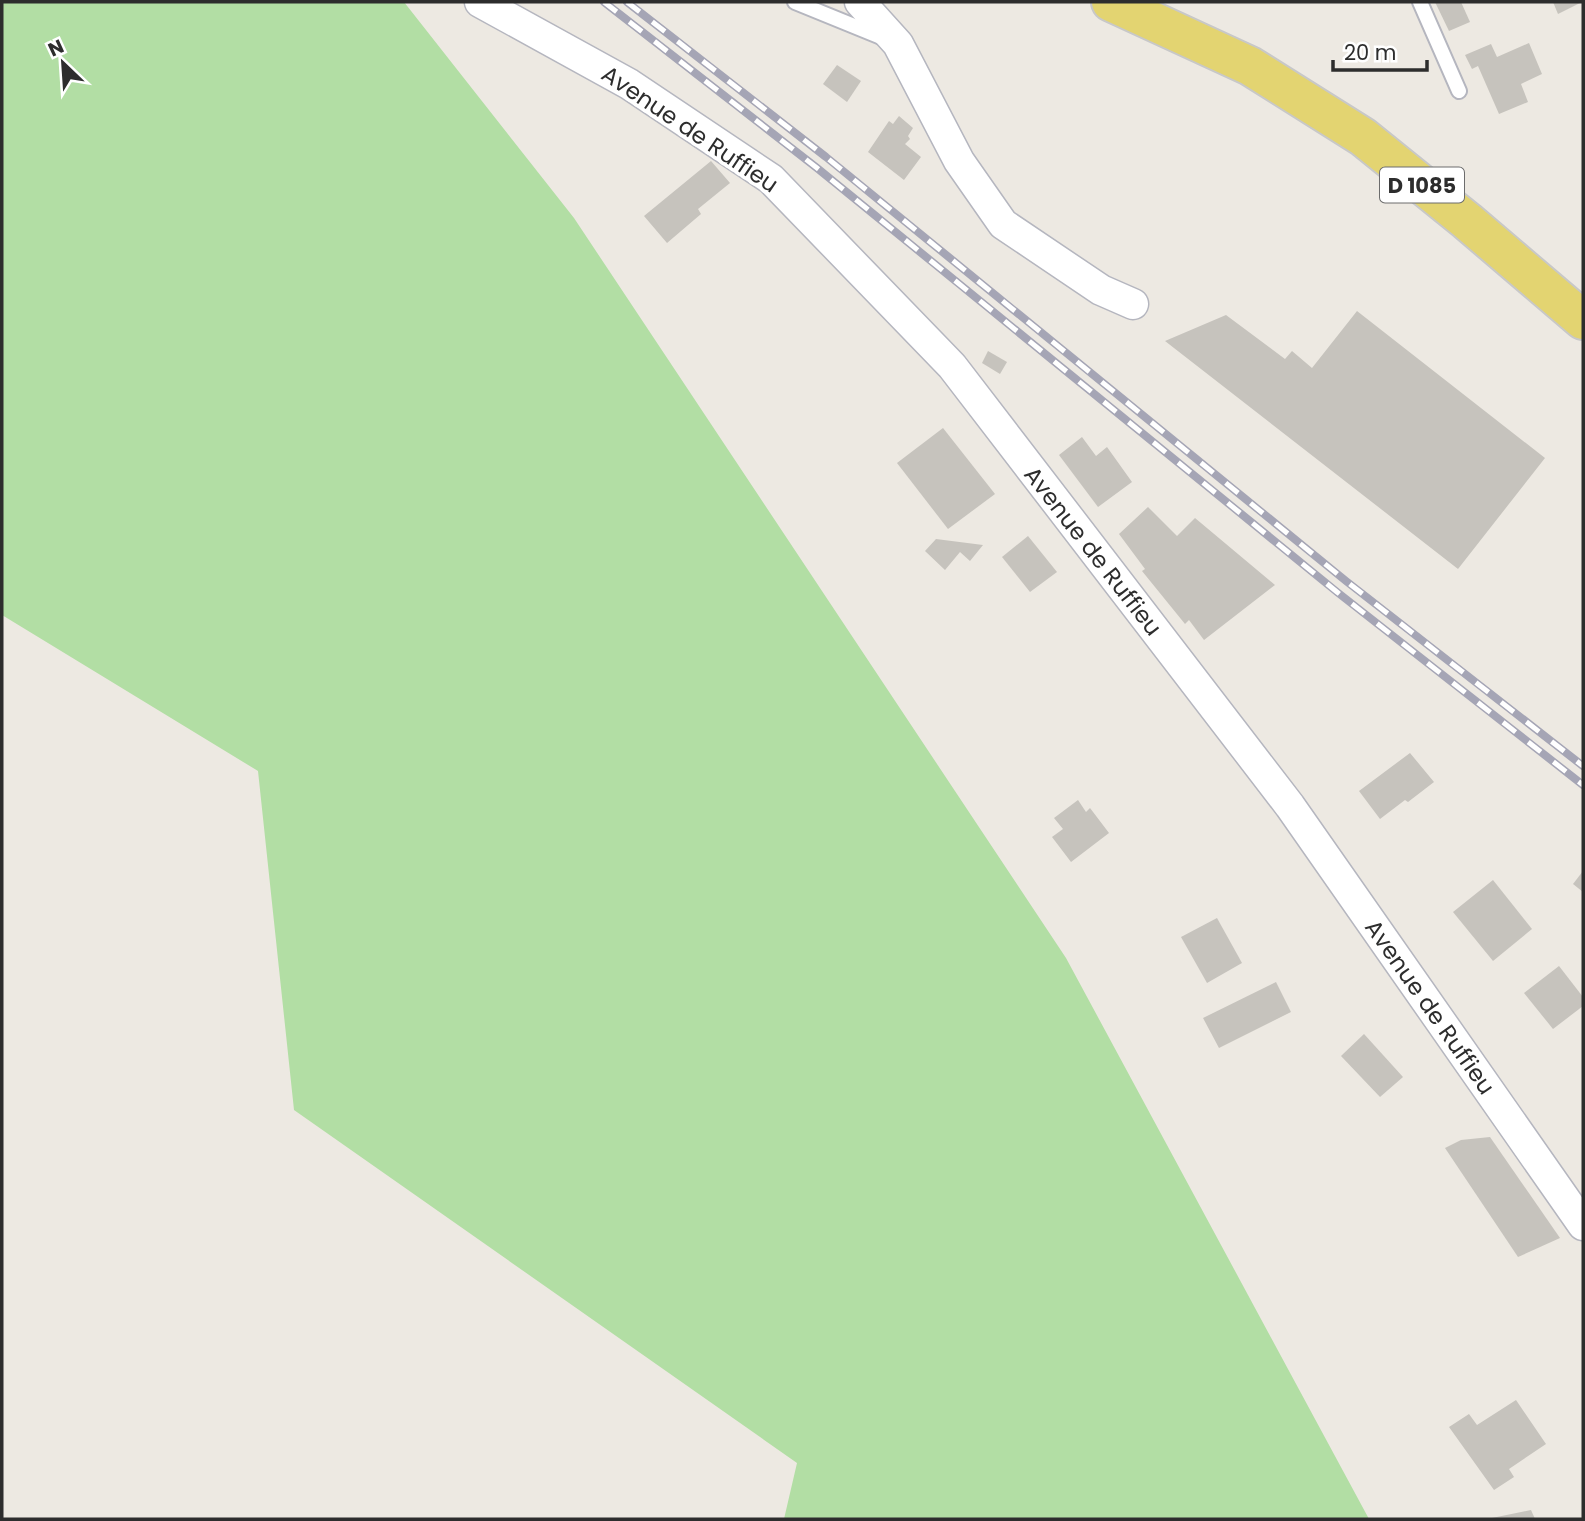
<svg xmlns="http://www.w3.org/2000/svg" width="1585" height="1521" font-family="Poppins,sans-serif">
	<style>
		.green { fill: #b2dea4 }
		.building { fill: #c6c3bd }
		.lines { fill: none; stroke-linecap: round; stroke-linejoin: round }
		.lane-casing { stroke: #b5b6bf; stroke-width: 18 }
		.street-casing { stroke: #b5b6bf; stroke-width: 33 }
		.primary-casing { stroke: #c8c8c8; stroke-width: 42 }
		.lane { stroke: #fff; stroke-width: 14 }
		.street { stroke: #fff; stroke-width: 30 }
		.primary { stroke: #e3d471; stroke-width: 38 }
		.rail-casing { stroke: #a5a5b5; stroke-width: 8 }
		.rail { stroke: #fff; stroke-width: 5; stroke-dasharray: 16; stroke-linecap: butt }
		.labels { text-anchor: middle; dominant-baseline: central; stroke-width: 7; stroke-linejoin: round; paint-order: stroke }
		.shield { fill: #fff; stroke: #6c6c6c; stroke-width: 2 }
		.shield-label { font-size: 21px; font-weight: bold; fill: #2d2d2d }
		.street-label { font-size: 23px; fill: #2d2d2d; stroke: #fff }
	</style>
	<rect width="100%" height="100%" fill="#ede9e2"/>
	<!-- green -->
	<path class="green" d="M 2,2 L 404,2 L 574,218 L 1066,958 L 1369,1519 L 784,1519 L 797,1463 L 294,1110 L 258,771 L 2,615 Z"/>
	<!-- building -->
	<g class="building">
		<path d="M 1435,2 L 1461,2 L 1470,22 L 1449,31 Z"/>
		<path d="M 1553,2 L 1582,2 L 1558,14 Z"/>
		<path d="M 1529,43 L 1542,74 L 1521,84 L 1528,102 L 1499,114 L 1478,66 L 1472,69 L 1465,55 L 1491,44 L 1497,57 Z"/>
		<path d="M 837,65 L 861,81 L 847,102 L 823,84 Z"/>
		<path d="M 899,116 L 913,128 L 908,136 L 910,139 L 905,144 L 921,157 L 904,180 L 868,152 L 889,121 L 893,124 Z"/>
		<path d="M 711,161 L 730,183 L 698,209 L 701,214 L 667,243 L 644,216 Z"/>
		<path d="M 1357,311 L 1545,458 L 1458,569 L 1165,341 L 1226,315 L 1285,359 L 1292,351 L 1312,368 Z"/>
		<path d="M 988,351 L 1007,362 L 1000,374 L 982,363 Z"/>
		<path d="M 943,428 L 995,494 L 948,529 L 897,463 Z"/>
		<path d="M 1082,437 L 1096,456 L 1107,447 L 1132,482 L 1098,507 L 1059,455 Z"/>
		<path d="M 1148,507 L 1177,536 L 1195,518 L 1275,585 L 1204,640 L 1189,620 L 1185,624 L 1142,571 L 1145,569 L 1119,534 Z"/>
		<path d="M 1028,536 L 1057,572 L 1030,592 L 1002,557 Z"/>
		<path d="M 936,539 L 983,545 L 970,561 L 960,552 L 945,570 L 925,551 Z"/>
		<path d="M 1410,753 L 1434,782 L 1408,802 L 1405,800 L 1380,819 L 1359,791 Z"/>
		<path d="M 1078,800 L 1086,812 L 1090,808 L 1109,833 L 1071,862 L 1052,837 L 1063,829 L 1054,818 Z"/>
		<path d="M 1583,871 L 1583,892 L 1573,884 Z"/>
		<path d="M 1493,880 L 1532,929 L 1493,961 L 1453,912 Z"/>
		<path d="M 1217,918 L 1242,963 L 1207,983 L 1181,937 Z"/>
		<path d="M 1559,966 L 1583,997 L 1583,1006 L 1553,1029 L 1524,993 Z"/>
		<path d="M 1276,982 L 1291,1012 L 1219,1048 L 1203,1018 Z"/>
		<path d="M 1364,1034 L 1403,1077 L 1380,1097 L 1341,1056 Z"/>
		<path d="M 1490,1137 L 1560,1238 L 1518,1257 L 1445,1148 L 1461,1140 Z"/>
		<path d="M 1516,1400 L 1546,1444 L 1509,1469 L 1514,1477 L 1494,1490 L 1449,1427 L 1469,1414 L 1477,1425 Z"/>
		<path d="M 1531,1510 L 1535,1519 L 1492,1519 L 1492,1518 Z"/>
	</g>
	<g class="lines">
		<defs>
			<g id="lane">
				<path d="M 795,2 L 881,37"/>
				<path d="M 1420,2 L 1459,91"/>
			</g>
			<g id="street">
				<path d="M 480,2 L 629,84 L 771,179 L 952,366 L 1290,806 L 1583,1225"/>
				<path d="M 860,2 L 898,44 L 959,161 L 1003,224 L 1101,290 L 1133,304"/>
			</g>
			<path id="primary" d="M 1111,2 L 1250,66 L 1363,137 L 1467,221 L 1583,320"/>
		</defs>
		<!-- lane casing -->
		<use href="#lane" class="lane-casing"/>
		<!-- street casing -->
		<use href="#street" class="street-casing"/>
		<!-- primary casing -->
		<use href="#primary" class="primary-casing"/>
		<!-- lane -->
		<use href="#lane" class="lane"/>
		<!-- street -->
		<use href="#street" class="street"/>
		<!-- primary -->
		<use href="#primary" class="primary"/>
		<defs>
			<g id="rail">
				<path d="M 604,2 L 817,168 L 1337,592 L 1583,785"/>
				<path d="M 627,2 L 826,157 L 1346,581 L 1583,766"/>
			</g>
		</defs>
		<!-- rail casing -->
		<use href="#rail" class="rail-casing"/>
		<!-- rail -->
		<use href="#rail" class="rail"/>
	</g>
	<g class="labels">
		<!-- shield labels -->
		<rect class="shield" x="1380" y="167.5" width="84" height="35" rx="5"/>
		<g class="shield-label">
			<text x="1422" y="185">D 1085</text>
		</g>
		<!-- street labels -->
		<g class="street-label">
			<text transform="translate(690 129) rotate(34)">Avenue de Ruffieu</text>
			<text transform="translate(1093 551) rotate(52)">Avenue de Ruffieu</text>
			<text transform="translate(1430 1007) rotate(55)">Avenue de Ruffieu</text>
		</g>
	</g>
	<!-- border -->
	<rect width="1585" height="1521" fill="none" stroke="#2d2d2d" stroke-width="7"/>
	<!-- north arrow -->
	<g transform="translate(63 63) rotate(335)" stroke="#ffffff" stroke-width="5" paint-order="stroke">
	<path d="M0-5L12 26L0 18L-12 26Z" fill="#2d2d2d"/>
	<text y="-10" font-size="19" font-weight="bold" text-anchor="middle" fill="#2d2d2d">N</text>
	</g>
	<!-- scale -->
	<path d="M1333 60v10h94v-10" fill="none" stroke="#2d2d2d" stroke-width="3.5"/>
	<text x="1344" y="60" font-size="21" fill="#2d2d2d" stroke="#ffffff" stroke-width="5" paint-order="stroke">20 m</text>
</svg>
